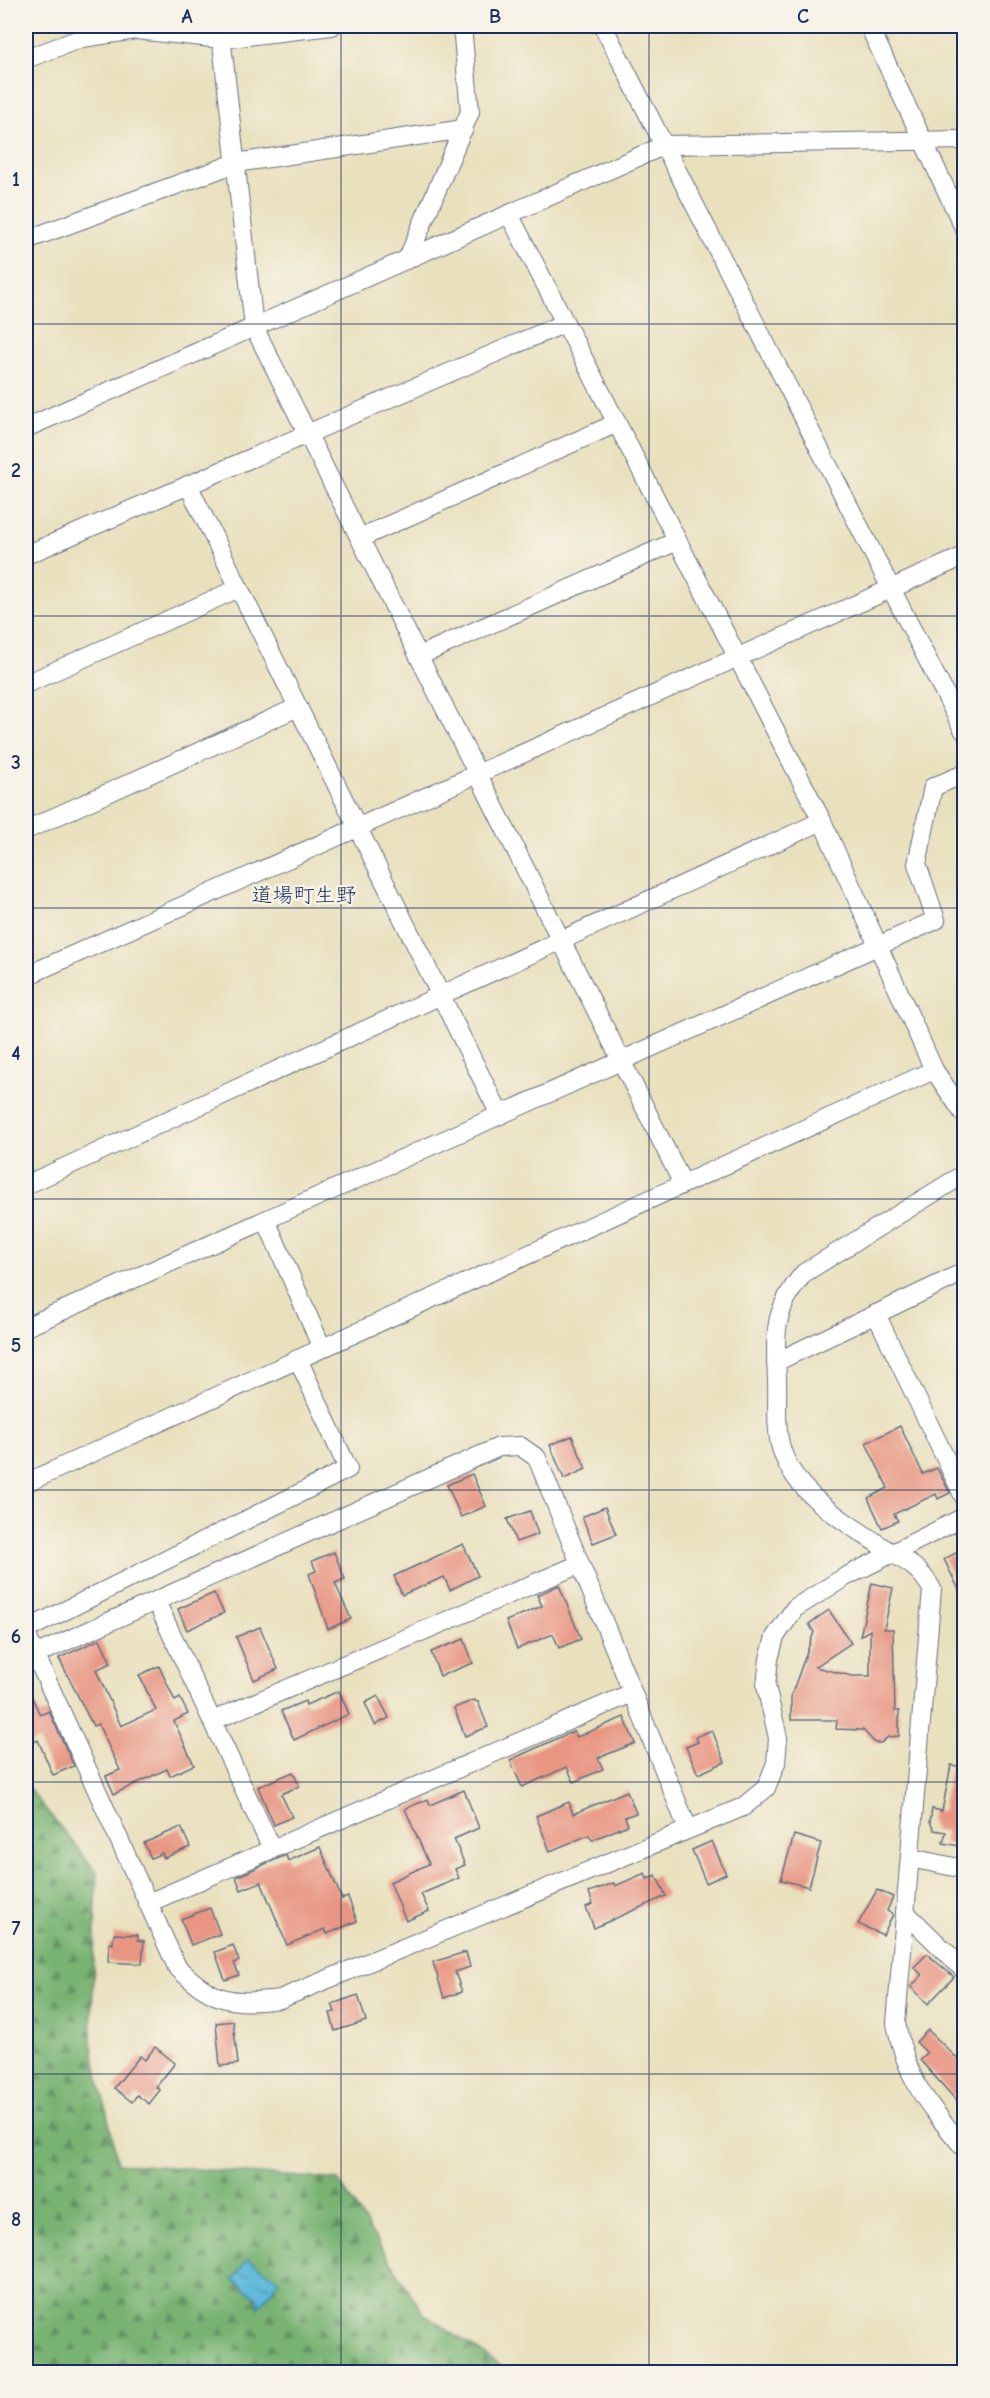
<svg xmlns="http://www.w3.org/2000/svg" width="990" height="2398" font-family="'Comic Neue','Klee One',sans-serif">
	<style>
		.forest { fill: url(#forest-firs); stroke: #4a7168; stroke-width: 1.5 }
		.water { fill: url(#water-ripples); stroke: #3c749c; stroke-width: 1.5 }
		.building { fill: #e89582 }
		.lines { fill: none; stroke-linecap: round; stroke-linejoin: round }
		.minor-casing { stroke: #636d7f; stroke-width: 20 }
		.minor { stroke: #fff; stroke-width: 18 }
		.grid { fill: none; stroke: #1b2f5e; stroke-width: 1.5; stroke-opacity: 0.55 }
		.labels { text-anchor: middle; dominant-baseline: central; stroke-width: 5; stroke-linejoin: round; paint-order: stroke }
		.quarter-label { font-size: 21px; fill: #1b2f5e; stroke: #f7f3e8 }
		.neatline { fill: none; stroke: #1b2f5e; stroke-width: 2 }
		.grid-label { font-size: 20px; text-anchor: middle; font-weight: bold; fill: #1b2f5e }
	</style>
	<defs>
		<pattern id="forest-firs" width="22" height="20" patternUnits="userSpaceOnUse" patternTransform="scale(1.5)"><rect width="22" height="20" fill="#78b372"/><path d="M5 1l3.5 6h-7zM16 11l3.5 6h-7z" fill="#629261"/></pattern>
		<pattern id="water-ripples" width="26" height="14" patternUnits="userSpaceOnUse" patternTransform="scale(1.5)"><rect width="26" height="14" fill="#5cb9da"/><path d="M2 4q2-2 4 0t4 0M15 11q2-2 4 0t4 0" fill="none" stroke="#4b97b4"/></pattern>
	</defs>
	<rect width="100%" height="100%" fill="#f7f3e8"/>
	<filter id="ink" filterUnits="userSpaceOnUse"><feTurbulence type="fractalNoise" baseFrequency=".0167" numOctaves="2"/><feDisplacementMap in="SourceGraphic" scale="12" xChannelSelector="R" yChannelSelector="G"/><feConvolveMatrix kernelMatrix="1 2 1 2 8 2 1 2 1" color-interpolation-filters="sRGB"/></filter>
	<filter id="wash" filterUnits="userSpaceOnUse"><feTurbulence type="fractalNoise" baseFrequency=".008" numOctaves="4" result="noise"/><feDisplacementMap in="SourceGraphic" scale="24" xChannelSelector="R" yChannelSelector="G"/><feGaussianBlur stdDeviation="1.35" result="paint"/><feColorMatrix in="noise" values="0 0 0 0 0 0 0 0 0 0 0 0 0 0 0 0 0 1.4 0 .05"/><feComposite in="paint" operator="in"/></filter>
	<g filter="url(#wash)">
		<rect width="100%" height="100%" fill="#e9e0bd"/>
		<!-- forest -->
		<path class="forest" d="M 26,1785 L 97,1872 L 91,2042 L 118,2163 L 338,2180 L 424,2314 L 510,2372 L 26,2372 Z"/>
		<!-- water -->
		<path class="water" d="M 248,2259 L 279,2280 L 259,2308 L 258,2299 L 233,2279 Z"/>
		<g id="blocks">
			<!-- building -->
			<g class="building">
				<path d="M 900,1426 L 923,1474 L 937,1468 L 950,1493 L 938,1499 L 936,1494 L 894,1514 L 898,1521 L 882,1528 L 868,1498 L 888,1488 L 866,1443 Z"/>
				<path d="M 572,1436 L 586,1469 L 564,1479 L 550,1445 Z"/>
				<path d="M 472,1474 L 486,1506 L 461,1517 L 447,1485 Z"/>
				<path d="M 605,1507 L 616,1534 L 593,1543 L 582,1517 Z"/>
				<path d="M 530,1511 L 538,1534 L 516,1542 L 507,1519 Z"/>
				<path d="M 463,1544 L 478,1576 L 450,1590 L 444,1577 L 402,1595 L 394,1576 Z"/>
				<path d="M 964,1549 L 964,1600 L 944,1559 Z"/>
				<path d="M 334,1552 L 345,1579 L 335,1583 L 351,1619 L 328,1629 L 309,1574 L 316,1571 L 312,1561 Z"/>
				<path d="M 872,1583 L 893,1588 L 884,1629 L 893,1629 L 895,1711 L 899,1711 L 899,1736 L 888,1737 L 881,1743 L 875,1743 L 863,1730 L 836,1729 L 837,1720 L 791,1720 L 791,1696 L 814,1632 L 809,1624 L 829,1610 L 851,1643 L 815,1667 L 852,1676 L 870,1676 L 870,1630 L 860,1636 Z"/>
				<path d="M 559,1585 L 581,1639 L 559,1648 L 553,1634 L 517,1649 L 506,1621 L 542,1606 L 537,1595 Z"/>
				<path d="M 214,1593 L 224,1613 L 187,1630 L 178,1609 Z"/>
				<path d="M 260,1627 L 278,1669 L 254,1680 L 236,1637 Z"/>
				<path d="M 100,1639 L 111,1663 L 96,1670 L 121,1726 L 156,1710 L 139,1675 L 159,1666 L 175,1701 L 180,1698 L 188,1714 L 174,1721 L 194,1765 L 170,1776 L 167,1769 L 114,1794 L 106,1776 L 120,1770 L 98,1724 L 93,1726 L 59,1658 Z"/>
				<path d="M 464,1639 L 473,1663 L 440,1676 L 431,1652 Z"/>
				<path d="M 26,1684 L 40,1715 L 49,1711 L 74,1766 L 53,1775 L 38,1740 L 26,1746 Z"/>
				<path d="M 339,1691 L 349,1714 L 294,1740 L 281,1711 L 305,1701 L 306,1705 Z"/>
				<path d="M 378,1696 L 389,1718 L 375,1725 L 365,1703 Z"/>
				<path d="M 474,1700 L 478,1702 L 488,1727 L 465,1736 L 454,1708 Z"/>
				<path d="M 624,1717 L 635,1743 L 598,1758 L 603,1769 L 574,1782 L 567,1767 L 522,1787 L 510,1760 L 574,1731 L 577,1737 Z"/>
				<path d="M 712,1730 L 725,1762 L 698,1774 L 686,1747 L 698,1742 L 696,1737 Z"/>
				<path d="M 951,1765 L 964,1767 L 964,1800 L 961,1815 L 964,1815 L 964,1821 L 959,1846 L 943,1843 L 946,1832 L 934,1830 L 930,1822 L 932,1809 L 942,1811 Z"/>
				<path d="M 293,1772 L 299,1786 L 281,1794 L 292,1817 L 274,1825 L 258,1787 Z"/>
				<path d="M 464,1790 L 479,1828 L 454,1839 L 465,1865 L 455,1869 L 459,1878 L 421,1894 L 429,1911 L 406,1921 L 390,1882 L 429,1864 L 405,1809 L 428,1799 L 430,1805 Z"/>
				<path d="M 627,1791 L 636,1813 L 625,1817 L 628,1825 L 592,1840 L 589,1835 L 550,1851 L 536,1816 L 569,1802 L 573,1814 Z"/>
				<path d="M 181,1827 L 190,1847 L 164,1858 L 162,1853 L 151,1858 L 144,1843 Z"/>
				<path d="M 794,1835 L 821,1843 L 809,1887 L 781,1880 Z"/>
				<path d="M 712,1841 L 726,1874 L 706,1883 L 692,1850 Z"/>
				<path d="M 320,1847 L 342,1899 L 348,1897 L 357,1921 L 327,1934 L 325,1929 L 287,1945 L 261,1882 L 241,1890 L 236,1877 L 286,1855 L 288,1861 Z"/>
				<path d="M 645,1873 L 647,1879 L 656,1875 L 666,1896 L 594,1928 L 586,1907 L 593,1904 L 589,1892 L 614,1883 L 615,1886 Z"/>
				<path d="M 877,1890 L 893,1897 L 887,1911 L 893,1914 L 883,1935 L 858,1924 Z"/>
				<path d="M 210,1908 L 220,1934 L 191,1945 L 181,1919 Z"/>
				<path d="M 114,1934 L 138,1935 L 138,1940 L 144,1941 L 142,1964 L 108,1962 L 109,1943 L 113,1944 Z"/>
				<path d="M 233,1945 L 239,1961 L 234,1963 L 239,1975 L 225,1980 L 215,1952 Z"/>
				<path d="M 466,1952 L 470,1967 L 455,1972 L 462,1992 L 444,1998 L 433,1962 Z"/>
				<path d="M 927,1954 L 954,1977 L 928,2004 L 911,1987 L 922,1975 L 914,1967 Z"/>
				<path d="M 358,1995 L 366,2021 L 335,2031 L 330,2013 L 335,2012 L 332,2004 Z"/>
				<path d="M 233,2021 L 238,2064 L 220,2066 L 216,2023 Z"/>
				<path d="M 928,2030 L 964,2065 L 964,2109 L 920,2060 L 927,2053 L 916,2042 Z"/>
				<path d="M 155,2047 L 175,2063 L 156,2087 L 160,2090 L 149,2104 L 137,2095 L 132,2102 L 114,2088 L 140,2056 L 145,2060 Z"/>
			</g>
		</g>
	</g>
	<g filter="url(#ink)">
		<use href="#blocks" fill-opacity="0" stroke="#636d7f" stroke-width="1.5"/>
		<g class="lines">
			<defs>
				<g id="minor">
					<path d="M 220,26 L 254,327 L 683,1184"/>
					<path d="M 603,26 L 964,731"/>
					<path d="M 869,26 L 964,228"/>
					<path d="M 26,59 L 82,38 L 136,30 L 222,39 L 332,26"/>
					<path d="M 509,214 L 822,821 L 934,1070 L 964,1114"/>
					<path d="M 26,240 L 236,163 L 464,129"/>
					<path d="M 407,260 L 470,112 L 462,26"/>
					<path d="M 26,428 L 665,145 L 964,140"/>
					<path d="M 188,485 L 500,1115"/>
					<path d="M 360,538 L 617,423"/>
					<path d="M 26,555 L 565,323"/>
					<path d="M 419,656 L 677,541"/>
					<path d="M 26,684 L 239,588"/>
					<path d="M 26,830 L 298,707"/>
					<path d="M 26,976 L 964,556"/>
					<path d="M 964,1174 L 804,1273 C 773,1310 775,1332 777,1379 C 778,1400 775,1424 780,1444 C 792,1494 845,1521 884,1548 C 906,1562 918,1565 932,1589 L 896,2023 C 907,2082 928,2104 964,2148"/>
					<path d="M 26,1185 L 822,821"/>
					<path d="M 266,1220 L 322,1348"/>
					<path d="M 876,1314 L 964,1497"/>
					<path d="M 26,1327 L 936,920 L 917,864 L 933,787 L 964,774"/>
					<path d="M 776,1362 L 964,1272"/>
					<path d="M 26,1483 L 934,1070"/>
					<path d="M 156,1601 L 272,1849"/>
					<path d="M 26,1630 L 348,1469 L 298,1359"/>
					<path d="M 26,1634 L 177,1967 C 212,2002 232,2005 280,1999 L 743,1807 L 766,1788 L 776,1763 L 778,1738 L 766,1686 L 769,1659 L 775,1637 L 795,1608 L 845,1577 L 964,1517"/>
					<path d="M 35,1655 L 499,1447 L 520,1446 L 537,1458 L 688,1829"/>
					<path d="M 212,1721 L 580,1564"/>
					<path d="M 910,1858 L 964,1869"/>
					<path d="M 148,1903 L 632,1693"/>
					<path d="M 905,1912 L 964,1970"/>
				</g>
			</defs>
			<!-- minor casing -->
			<use href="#minor" class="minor-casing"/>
			<!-- minor -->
			<use href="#minor" class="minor"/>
		</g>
	</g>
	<!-- grid -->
	<path class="grid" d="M 341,26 L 341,2372M 649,26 L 649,2372M 26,324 L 964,324M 26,616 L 964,616M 26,908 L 964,908M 26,1199 L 964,1199M 26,1490 L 964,1490M 26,1782 L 964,1782M 26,2074 L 964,2074"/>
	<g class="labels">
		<!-- quarter labels -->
		<g class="quarter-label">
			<text x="304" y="895">道場町生野</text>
		</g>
	</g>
	<!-- margin -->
	<rect width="990" height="2398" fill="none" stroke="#f7f3e8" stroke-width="66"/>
	<rect x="33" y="33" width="924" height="2332" class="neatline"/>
	<g class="grid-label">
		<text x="187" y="23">A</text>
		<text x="495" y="23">B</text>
		<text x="803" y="23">C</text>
		<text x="16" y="186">1</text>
		<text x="16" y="477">2</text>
		<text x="16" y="769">3</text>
		<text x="16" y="1060">4</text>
		<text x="16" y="1352">5</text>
		<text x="16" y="1643">6</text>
		<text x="16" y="1935">7</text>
		<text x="16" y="2226">8</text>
	</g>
</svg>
